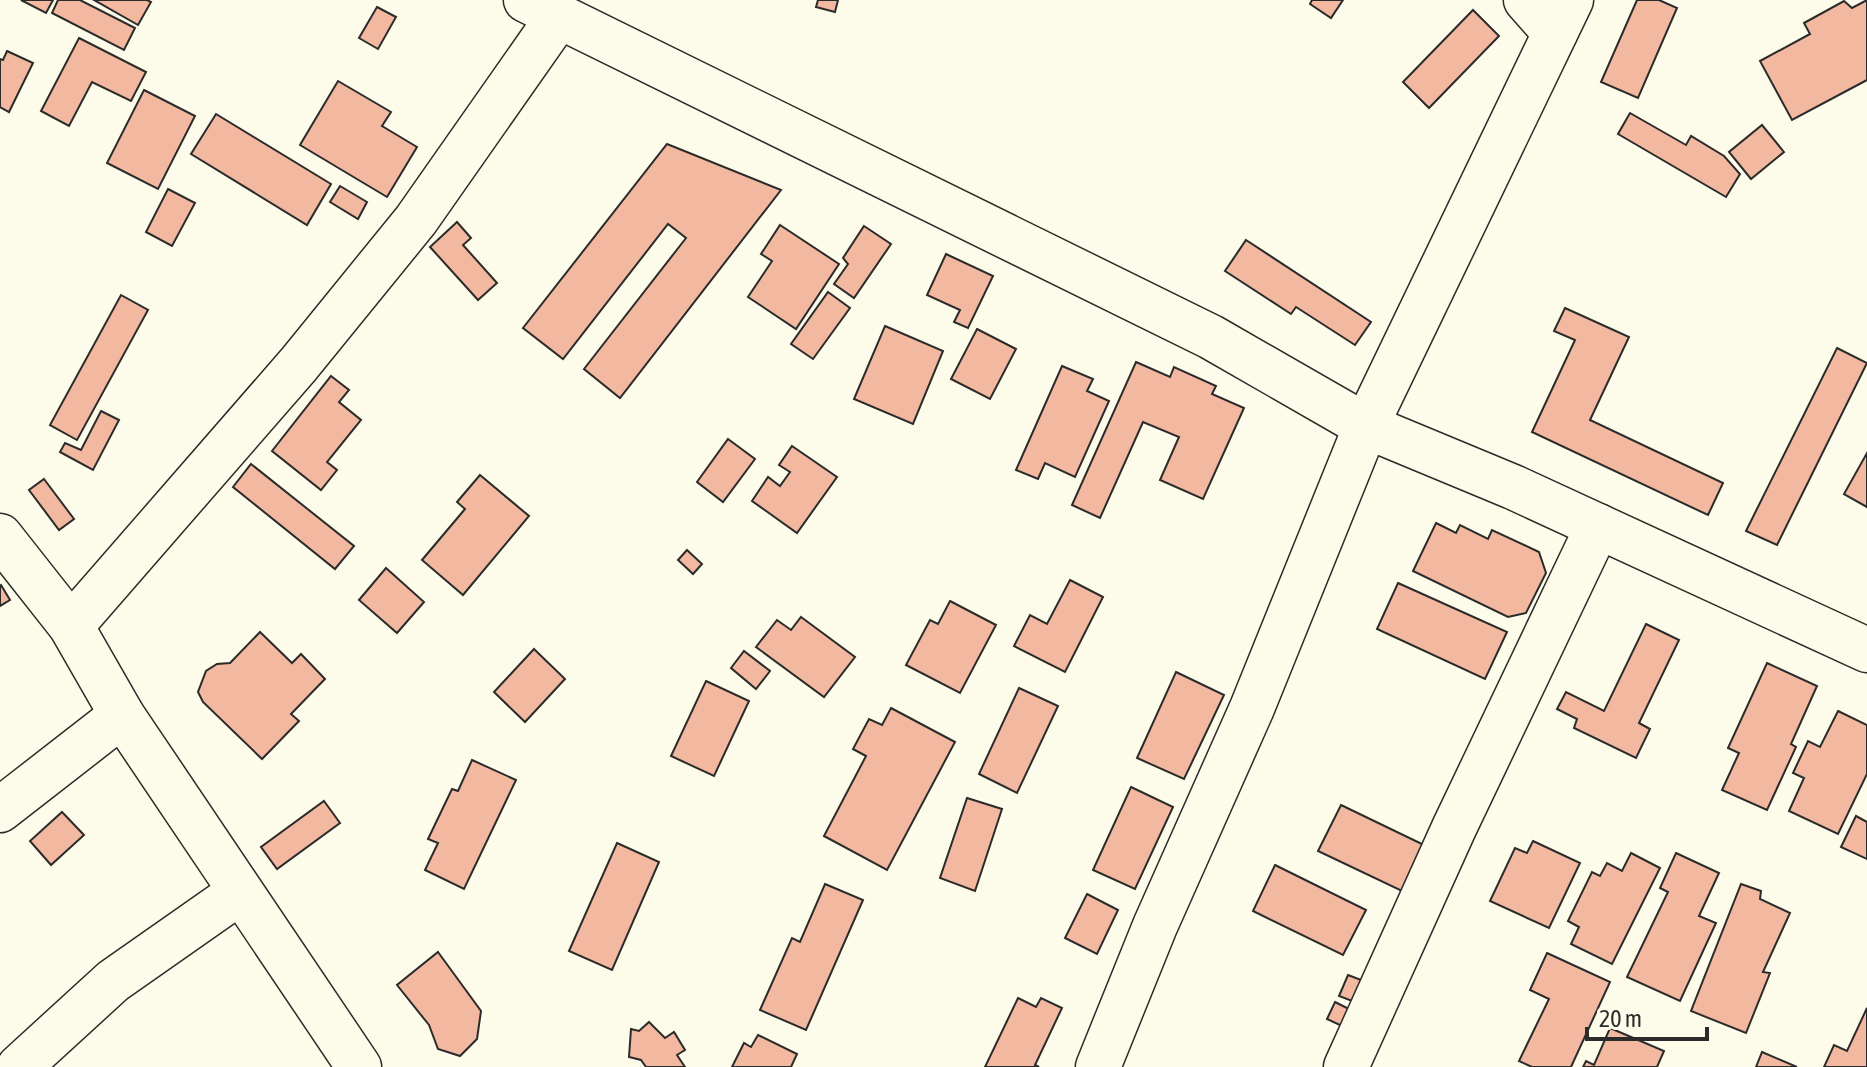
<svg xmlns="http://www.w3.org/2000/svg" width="1867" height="1067" font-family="'Asap Condensed',sans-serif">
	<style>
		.building { fill: #f2b8a0; stroke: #2b2b2b; stroke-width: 2 }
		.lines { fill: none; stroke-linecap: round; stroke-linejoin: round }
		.minor-casing { stroke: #2b2b2b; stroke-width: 47 }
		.minor { stroke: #fdfbea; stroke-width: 44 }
	</style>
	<rect width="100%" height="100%" fill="#fdfbea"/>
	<!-- building -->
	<g class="building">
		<path d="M 21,0 L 53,0 L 46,13 Z"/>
		<path d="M 58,0 L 80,0 L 135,28 L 124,50 L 52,13 Z"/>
		<path d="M 94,0 L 147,0 L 151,2 L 138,25 Z"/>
		<path d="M 818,0 L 838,0 L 835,12 L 816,7 Z"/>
		<path d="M 1312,0 L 1343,0 L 1331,18 L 1310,4 Z"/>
		<path d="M 1637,0 L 1659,0 L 1677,8 L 1638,98 L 1601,82 Z"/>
		<path d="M 1867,0 L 1867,80 L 1792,120 L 1760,61 L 1810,34 L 1804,23 L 1844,1 L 1852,8 Z"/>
		<path d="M 377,7 L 396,17 L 378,49 L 359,38 Z"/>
		<path d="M 1473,10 L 1499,36 L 1429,108 L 1403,82 Z"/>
		<path d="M 79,38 L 146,72 L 131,101 L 92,82 L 69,126 L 41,111 Z"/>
		<path d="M 7,51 L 33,63 L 9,112 L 0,107 L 0,59 L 3,60 Z"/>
		<path d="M 338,81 L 391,112 L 382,126 L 417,147 L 387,197 L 300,145 Z"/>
		<path d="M 144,90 L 195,116 L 158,189 L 107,163 Z"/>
		<path d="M 1630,113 L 1686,145 L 1691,136 L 1724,156 L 1740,174 L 1726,197 L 1618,134 Z"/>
		<path d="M 216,114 L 331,184 L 307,225 L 191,154 Z"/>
		<path d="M 1762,125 L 1784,152 L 1751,179 L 1729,152 Z"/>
		<path d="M 667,144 L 781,190 L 620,398 L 584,369 L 686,238 L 668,224 L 563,359 L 523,328 Z"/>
		<path d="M 340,186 L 367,202 L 358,219 L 330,202 Z"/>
		<path d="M 168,189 L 195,203 L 172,246 L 146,232 Z"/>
		<path d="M 457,222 L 471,238 L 463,245 L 497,283 L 478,300 L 430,247 Z"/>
		<path d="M 780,225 L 839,264 L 796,329 L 748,297 L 772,261 L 761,254 Z"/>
		<path d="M 864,226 L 891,244 L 854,298 L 834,284 L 848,264 L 843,258 Z"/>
		<path d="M 1246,240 L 1371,322 L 1355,345 L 1296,307 L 1291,314 L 1225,271 Z"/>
		<path d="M 946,254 L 993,276 L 968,328 L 954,322 L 960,310 L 927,295 Z"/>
		<path d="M 828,292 L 850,308 L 813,359 L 791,344 Z"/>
		<path d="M 121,295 L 148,310 L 77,440 L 50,425 Z"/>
		<path d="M 1565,308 L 1629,337 L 1590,420 L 1723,483 L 1708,515 L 1532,432 L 1575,340 L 1554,331 Z"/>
		<path d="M 885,326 L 943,351 L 913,424 L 854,399 Z"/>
		<path d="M 977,329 L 1016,349 L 990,399 L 951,379 Z"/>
		<path d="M 1837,348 L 1867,363 L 1777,545 L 1746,531 Z"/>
		<path d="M 1136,362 L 1170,377 L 1174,367 L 1216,386 L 1212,394 L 1244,408 L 1203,499 L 1160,480 L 1179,437 L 1143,422 L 1100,518 L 1072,505 Z"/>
		<path d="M 1062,366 L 1093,379 L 1087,391 L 1109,401 L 1075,477 L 1045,463 L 1038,479 L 1016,470 Z"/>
		<path d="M 331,376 L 349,390 L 339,402 L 361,420 L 327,462 L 337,470 L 321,490 L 272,451 Z"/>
		<path d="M 101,411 L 119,420 L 93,470 L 60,452 L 65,443 L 81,450 Z"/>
		<path d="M 728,439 L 755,459 L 723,502 L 697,482 Z"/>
		<path d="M 792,446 L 837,477 L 797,533 L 752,501 L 768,477 L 780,486 L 790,472 L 779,465 Z"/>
		<path d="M 1867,453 L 1867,507 L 1844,494 Z"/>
		<path d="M 251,464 L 354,546 L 335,569 L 233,487 Z"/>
		<path d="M 480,475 L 529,516 L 463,595 L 422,560 L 465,509 L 457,502 Z"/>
		<path d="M 44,479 L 74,519 L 59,530 L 29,490 Z"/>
		<path d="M 1436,523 L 1456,533 L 1460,525 L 1488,539 L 1492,530 L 1539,552 L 1546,573 L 1526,613 L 1508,617 L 1413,571 Z"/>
		<path d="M 687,550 L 702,564 L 693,574 L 678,560 Z"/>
		<path d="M 386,568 L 424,602 L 397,633 L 359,600 Z"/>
		<path d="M 1070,580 L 1103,597 L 1065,672 L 1014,646 L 1030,615 L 1047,624 Z"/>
		<path d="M 1398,583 L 1507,632 L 1485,679 L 1377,629 Z"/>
		<path d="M 1,585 L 10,600 L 0,606 L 0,586 Z"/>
		<path d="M 950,601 L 996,625 L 960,693 L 906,665 L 930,620 L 938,624 Z"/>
		<path d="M 801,617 L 855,657 L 824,697 L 756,647 L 777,620 L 791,630 Z"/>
		<path d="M 1646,624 L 1679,640 L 1639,723 L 1650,729 L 1636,758 L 1574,728 L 1577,719 L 1557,709 L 1566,692 L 1604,711 Z"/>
		<path d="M 260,632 L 292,663 L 301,654 L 325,679 L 291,714 L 299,721 L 262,759 L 203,702 L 198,692 L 206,671 L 217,664 L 230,663 Z"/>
		<path d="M 534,649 L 565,679 L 525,722 L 494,692 Z"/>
		<path d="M 744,651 L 770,671 L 756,689 L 731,668 Z"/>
		<path d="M 1767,663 L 1817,686 L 1791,744 L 1796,747 L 1767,810 L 1722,790 L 1739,753 L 1728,748 Z"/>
		<path d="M 1176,672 L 1224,695 L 1184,779 L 1137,758 Z"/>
		<path d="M 706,681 L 749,701 L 714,776 L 671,756 Z"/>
		<path d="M 1019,688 L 1058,706 L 1017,793 L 979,774 Z"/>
		<path d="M 891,708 L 955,742 L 887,870 L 824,836 L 866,756 L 853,749 L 869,719 L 882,725 Z"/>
		<path d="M 1838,711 L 1867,725 L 1867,774 L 1838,834 L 1789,811 L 1804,778 L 1793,773 L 1808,741 L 1820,747 Z"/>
		<path d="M 472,760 L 516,780 L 464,889 L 425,870 L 438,843 L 428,839 L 452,789 L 458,791 Z"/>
		<path d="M 1131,787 L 1173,807 L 1135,889 L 1093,870 Z"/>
		<path d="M 967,798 L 1002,809 L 975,891 L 940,878 Z"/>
		<path d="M 324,801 L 340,823 L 277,869 L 261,847 Z"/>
		<path d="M 1341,805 L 1424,845 L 1402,891 L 1318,851 Z"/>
		<path d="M 62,812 L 84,835 L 51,865 L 30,841 Z"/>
		<path d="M 1856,816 L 1867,822 L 1867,859 L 1841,847 Z"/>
		<path d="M 1533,841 L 1580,863 L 1549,928 L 1490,901 L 1515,848 L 1527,853 Z"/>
		<path d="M 617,843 L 659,862 L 612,970 L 569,951 Z"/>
		<path d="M 1631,853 L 1660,868 L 1612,964 L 1571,944 L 1579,927 L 1568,921 L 1592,872 L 1600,876 L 1607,863 L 1622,871 Z"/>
		<path d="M 1676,853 L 1719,873 L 1699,916 L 1716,923 L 1680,1001 L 1627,977 L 1668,892 L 1660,888 Z"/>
		<path d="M 1275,865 L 1366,910 L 1343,955 L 1253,911 Z"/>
		<path d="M 825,884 L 863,900 L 806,1030 L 760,1010 L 792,938 L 800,942 Z"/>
		<path d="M 1741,884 L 1761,891 L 1760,899 L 1790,913 L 1763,972 L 1770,973 L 1746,1033 L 1691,1011 Z"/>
		<path d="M 1087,894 L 1118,910 L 1097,954 L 1065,938 Z"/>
		<path d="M 438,952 L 481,1011 L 477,1039 L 460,1056 L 438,1049 L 429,1025 L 397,985 Z"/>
		<path d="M 1547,953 L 1610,982 L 1571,1067 L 1532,1067 L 1519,1061 L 1549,999 L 1530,990 Z"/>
		<path d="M 1348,975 L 1369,983 L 1360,1004 L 1339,996 Z"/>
		<path d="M 1018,998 L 1036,1007 L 1041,998 L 1062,1008 L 1035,1065 L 1039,1067 L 985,1067 Z"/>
		<path d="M 1335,1002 L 1353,1011 L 1344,1027 L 1327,1019 Z"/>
		<path d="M 1867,1008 L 1867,1067 L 1824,1067 L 1834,1045 L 1847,1051 Z"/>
		<path d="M 649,1022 L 665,1038 L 674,1032 L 685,1050 L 677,1055 L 685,1067 L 646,1067 L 641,1060 L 629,1057 L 631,1029 L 639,1031 Z"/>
		<path d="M 1610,1028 L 1664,1051 L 1657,1067 L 1583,1067 L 1586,1061 L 1594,1065 Z"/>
		<path d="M 758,1035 L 797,1054 L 791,1067 L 732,1067 L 744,1043 L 751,1047 Z"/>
		<path d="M 1762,1052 L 1797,1067 L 1756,1067 Z"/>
	</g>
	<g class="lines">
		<defs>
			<g id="minor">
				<path d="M 526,0 L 1211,337 L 1366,426 L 1513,487 L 1867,650"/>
				<path d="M 1526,0 L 1555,33"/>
				<path d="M 0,536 L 71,626 L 122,715 L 359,1067"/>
				<path d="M 71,626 L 299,364 L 416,220 L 559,16"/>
				<path d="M 0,810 L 122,715"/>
				<path d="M 19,1067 L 113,981 L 240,892"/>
				<path d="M 1098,1067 L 1155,926 L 1252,708 L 1366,426 L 1571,0"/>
				<path d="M 1346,1067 L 1454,828 L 1598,526"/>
			</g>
		</defs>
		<!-- minor casing -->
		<use href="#minor" class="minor-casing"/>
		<!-- minor -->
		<use href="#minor" class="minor"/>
	</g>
	<!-- scale -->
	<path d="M1587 1027v12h120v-12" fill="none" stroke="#2b2b2b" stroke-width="4"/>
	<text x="1599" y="1027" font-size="24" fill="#2b2b2b" stroke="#fdfbea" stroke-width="6" paint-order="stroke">20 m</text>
</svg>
